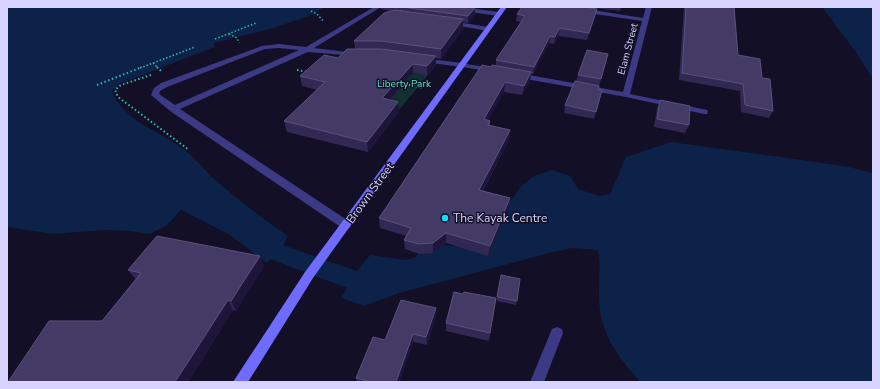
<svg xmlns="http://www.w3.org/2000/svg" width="880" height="389" font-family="'Nunito Sans',sans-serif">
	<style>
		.green { fill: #12302f }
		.water { fill: #0c2248 }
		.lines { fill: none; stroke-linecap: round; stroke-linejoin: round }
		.path-far1 { stroke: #2fb8b0; stroke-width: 1.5; stroke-dasharray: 1.5 2; stroke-linecap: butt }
		.path { stroke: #2fb8b0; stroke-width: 2; stroke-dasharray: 1.5 2.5; stroke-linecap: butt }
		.service { fill: #3d3a85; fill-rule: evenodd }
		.minor { fill: #3d3a85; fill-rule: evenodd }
		.secondary { fill: #6f6bff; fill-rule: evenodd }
		.wall { fill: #312854 }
		.shaded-wall { fill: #1d163a }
		.building { fill: #433a66; stroke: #5a527e }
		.poi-dot { fill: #00e5ff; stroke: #130f26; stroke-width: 1.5 }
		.labels { text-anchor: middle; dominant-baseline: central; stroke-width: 3; stroke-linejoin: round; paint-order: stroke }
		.far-street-label { font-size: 10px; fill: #d9d4ff; stroke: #130f26 }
		.far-park-label { font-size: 10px; fill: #5fe0c0; stroke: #130f26 }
		.street-label { font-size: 12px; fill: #d9d4ff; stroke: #130f26 }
		.poi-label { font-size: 12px; fill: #d9d4ff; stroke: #130f26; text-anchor: start }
	</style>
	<rect width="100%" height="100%" fill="#130f26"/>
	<!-- green -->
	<path class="green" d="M 366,64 L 427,76 L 399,110 L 385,105 Z"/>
	<!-- water -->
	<g class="water">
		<path d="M 7,7 L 325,7 L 309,16 L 270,29 L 214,43 L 214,47 L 120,84 L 112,91 C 124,122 158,130 182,148 C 193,156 203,168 213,178 C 237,199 262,218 288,236 L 283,245 L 357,271 L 370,255 L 405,260 L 414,258 L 430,244 L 455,246 L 501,215 L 521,186 L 534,176 L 552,170 L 570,176 L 578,189 L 600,196 L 610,194 L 626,157 L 671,142 L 802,160 L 849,167 L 873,173 L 873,382 L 640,382 C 615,353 598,331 599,291 C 599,277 601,264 598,250 L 572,248 L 549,253 L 399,293 L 364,306 L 341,298 L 347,288 L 270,259 L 267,263 L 230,235 L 181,210 L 167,225 L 150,234 L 130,231 L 104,230 L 53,234 L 7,227 Z"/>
		<path d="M 822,7 L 873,7 L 873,79 L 855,51 Z"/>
	</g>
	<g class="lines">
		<!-- path-far1 -->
		<g class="path-far1">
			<path d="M 311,11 L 317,14 L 324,22"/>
			<path d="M 229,34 L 237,38 L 239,43"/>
			<path d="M 215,39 L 256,23"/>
			<path d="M 153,63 L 158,68"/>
			<path d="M 140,68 L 195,47"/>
		</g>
		<!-- path -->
		<g class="path">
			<path d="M 157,67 L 161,71"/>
			<path d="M 297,70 L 308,72"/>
			<path d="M 151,75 L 121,85 L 115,90 L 118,97 L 189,150"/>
			<path d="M 401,83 L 423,88"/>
			<path d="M 97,85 L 142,67"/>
		</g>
		<!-- service -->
		<g class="service">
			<path d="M 374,7 L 381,7 L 314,48 L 355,53 L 357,54 L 357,56 L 308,52 L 180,109 L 350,222 L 351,225 L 350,228 L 342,228 L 170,111 L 151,95 L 154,88 L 161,83 L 262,46 L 279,44 L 306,47 ZM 279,48 L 299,50 L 175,105 L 159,94 L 160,91 L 167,87 L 265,49 Z"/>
			<path d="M 445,7 L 461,7 L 499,12 L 502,14 L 499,16 L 448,9 Z"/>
			<path d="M 451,21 L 488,27 L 491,29 L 488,31 L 449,24 L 448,23 Z"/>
			<path d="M 419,58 L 463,63 L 467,65 L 463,67 L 422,62 L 418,60 Z"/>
			<path d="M 557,327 L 562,329 L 563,333 L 544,382 L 530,382 L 552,329 Z"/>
		</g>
		<!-- minor -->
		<g class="minor">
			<path d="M 558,7 L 573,7 L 643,18 L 646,7 L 652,7 L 630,94 L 707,110 L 708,112 L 707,114 L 704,114 L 626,97 L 515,77 L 514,75 L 518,73 L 623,92 L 642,21 L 561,9 Z"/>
			<path d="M 460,63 L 492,68 L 496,70 L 492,72 L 463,67 L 460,67 Z"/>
		</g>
		<!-- secondary -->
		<path class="secondary" d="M 501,7 L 507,7 L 313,278 L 248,382 L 233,382 L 305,272 Z"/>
	</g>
	<!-- wall -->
	<g class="wall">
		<path d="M 381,7 L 468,7 L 475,8 L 475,14 L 468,23 L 463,22 L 463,29 L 441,59 L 436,58 L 436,65 L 427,76 L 413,73 L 390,100 L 399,112 L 368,152 L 287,132 L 284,121 L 317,90 L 302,86 L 300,76 L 355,49 L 354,41 L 390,11 L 381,9 Z"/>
		<path d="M 586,7 L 621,7 L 620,11 Z"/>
		<path d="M 684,7 L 734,7 L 738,55 L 762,78 L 773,111 L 769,118 L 741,112 L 740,91 L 679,80 Z"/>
		<path d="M 597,9 L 587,40 L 558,36 L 554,44 L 549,43 L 533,74 L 531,74 L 530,81 L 522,95 L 504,92 L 488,120 L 490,121 L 490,126 L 510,130 L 509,140 L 483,191 L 510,198 L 509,208 L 488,256 L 446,243 L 433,253 L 419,254 L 405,249 L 404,240 L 406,236 L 380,228 L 379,218 L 491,67 L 496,65 L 496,60 L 521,22 L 516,21 L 517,14 Z"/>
		<path d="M 608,54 L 598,90 L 602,90 L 594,119 L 564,113 L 565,105 L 576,82 L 578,75 Z"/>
		<path d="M 660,100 L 689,125 L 685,133 L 654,127 L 657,108 Z"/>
		<path d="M 264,266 L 236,311 L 233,310 L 188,382 L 102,321 L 136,280 L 128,270 Z"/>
		<path d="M 501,275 L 520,279 L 516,305 L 497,301 Z"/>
		<path d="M 496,298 L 489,341 L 446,331 L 446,323 Z"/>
		<path d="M 436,316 L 427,345 L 413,342 L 399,382 L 357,382 L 356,378 L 385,340 Z"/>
	</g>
	<!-- shaded-wall -->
	<g class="shaded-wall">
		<path d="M 475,8 L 475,14 L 468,23 L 468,16 Z"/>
		<path d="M 463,19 L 463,29 L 441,59 L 441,49 Z"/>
		<path d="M 559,28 L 558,36 L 554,44 L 555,37 Z"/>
		<path d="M 550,36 L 549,43 L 533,74 L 534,67 Z"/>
		<path d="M 436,56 L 436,65 L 427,76 L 427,66 Z"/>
		<path d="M 413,64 L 413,73 L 383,108 L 382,98 Z"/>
		<path d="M 531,72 L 530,81 L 522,95 L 524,86 Z"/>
		<path d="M 505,82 L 504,92 L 483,129 L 484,119 Z"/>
		<path d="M 398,102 L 399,112 L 368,152 L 367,142 Z"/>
		<path d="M 510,130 L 509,140 L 478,199 L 479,190 Z"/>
		<path d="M 510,198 L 509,208 L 488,256 L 490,246 Z"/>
		<path d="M 446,233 L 446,243 L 433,253 L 433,243 Z"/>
		<path d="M 260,256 L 264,266 L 236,311 L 231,301 Z"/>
		<path d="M 228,300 L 233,310 L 188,382 L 175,382 Z"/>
		<path d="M 436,308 L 436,316 L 427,345 L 426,337 Z"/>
		<path d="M 413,334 L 413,342 L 399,382 L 396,382 Z"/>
	</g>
	<!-- building -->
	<g class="building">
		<path d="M 402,7 L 468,7 L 475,8 L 468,16 Z"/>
		<path d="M 522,7 L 584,7 L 597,9 L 589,33 L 559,28 L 555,37 L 550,36 L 534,67 L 496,60 L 525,16 L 517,14 Z"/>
		<path d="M 686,7 L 734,7 L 738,55 L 760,59 L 762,78 L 770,79 L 773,111 L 745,105 L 743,84 L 682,73 Z"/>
		<path d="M 395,10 L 463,19 L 441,49 L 381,41 L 354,41 L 384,13 Z"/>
		<path d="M 347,49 L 381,49 L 436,56 L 427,66 L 413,64 L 382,98 L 398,102 L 367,142 L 284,121 L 325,82 L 300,76 L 324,55 L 338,58 Z"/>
		<path d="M 587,50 L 608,54 L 601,79 L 578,75 Z"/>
		<path d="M 482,65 L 491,67 L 492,65 L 531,72 L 524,86 L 505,82 L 484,119 L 490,121 L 488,125 L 510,130 L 479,190 L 510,198 L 490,246 L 446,233 L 433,243 L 419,244 L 404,240 L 411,228 L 379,218 Z"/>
		<path d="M 575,81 L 599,86 L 598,90 L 602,90 L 596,112 L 565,105 Z"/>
		<path d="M 660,100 L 690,106 L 689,125 L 657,119 Z"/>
		<path d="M 157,236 L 260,256 L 231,301 L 228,300 L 175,382 L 8,382 L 49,321 L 102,321 L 141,273 L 128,270 Z"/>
		<path d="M 501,275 L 520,279 L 517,301 L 497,297 Z"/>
		<path d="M 454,292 L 463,294 L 464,292 L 496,298 L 490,333 L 446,323 Z"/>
		<path d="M 401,300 L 436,308 L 426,337 L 413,334 L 396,382 L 371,382 L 356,378 L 373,337 L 385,340 Z"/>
	</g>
	<!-- markers -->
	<circle class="poi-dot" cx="445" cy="218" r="4"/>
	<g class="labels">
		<!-- far-street labels -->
		<g class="far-street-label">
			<text transform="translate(628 49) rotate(-75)">Elam Street</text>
		</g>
		<!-- far-park labels -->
		<g class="far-park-label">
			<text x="404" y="84">Liberty Park</text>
		</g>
		<!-- street labels -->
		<g class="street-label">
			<text transform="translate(370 193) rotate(-54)">Brown Street</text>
		</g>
		<!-- poi labels -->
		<g class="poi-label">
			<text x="453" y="218">The Kayak Centre</text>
		</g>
	</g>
	<!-- border -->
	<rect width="880" height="389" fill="none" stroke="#d9d4ff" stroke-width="16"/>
</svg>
